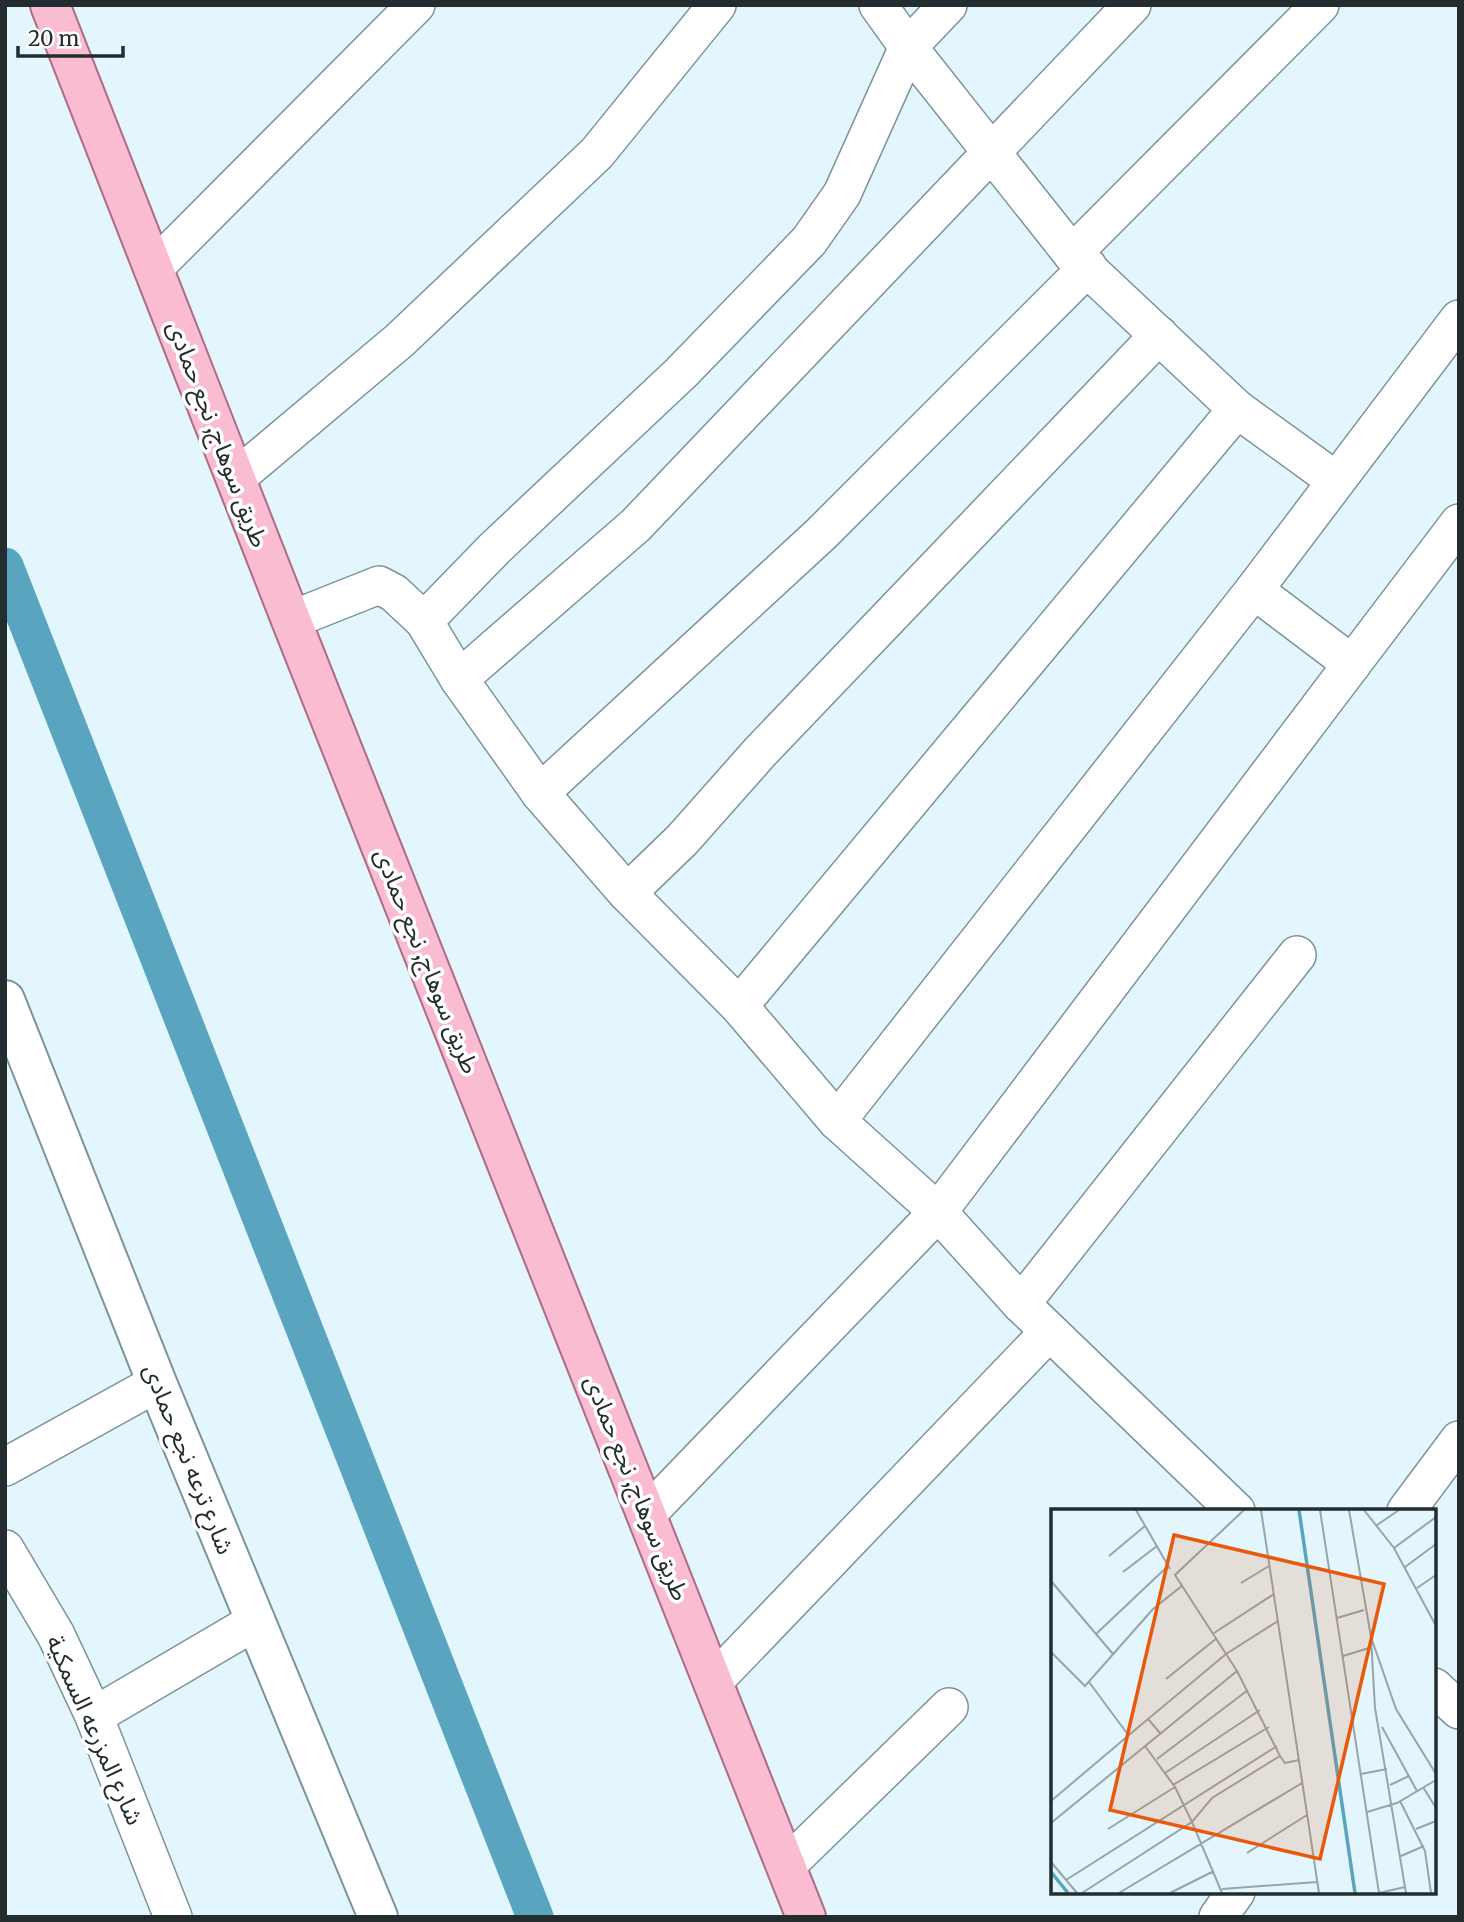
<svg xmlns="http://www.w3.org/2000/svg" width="1464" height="1922" font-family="Merriweather,'Noto Sans Arabic',serif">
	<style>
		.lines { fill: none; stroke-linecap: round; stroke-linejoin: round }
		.canal { stroke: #59a5bf; stroke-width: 37 }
		.minor-casing { stroke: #7d939b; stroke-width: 40 }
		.tertiary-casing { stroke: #7d939b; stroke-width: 42 }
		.primary-casing { stroke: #ad6c84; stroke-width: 42 }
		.minor { stroke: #fff; stroke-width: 37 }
		.tertiary { stroke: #fff; stroke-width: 38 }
		.primary { stroke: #fabcd1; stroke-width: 38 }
		.labels { text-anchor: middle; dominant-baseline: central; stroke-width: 7; stroke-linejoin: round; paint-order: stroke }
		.street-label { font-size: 24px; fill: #232c2f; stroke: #fff }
		.inset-river { fill: none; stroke: #59a5bf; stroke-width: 3.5 }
		.inset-road { fill: none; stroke: #96a5ab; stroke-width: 2 }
		.view { fill: #e8590c; fill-opacity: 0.15; stroke: #e8590c; stroke-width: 3.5 }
		.inset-edge { fill: none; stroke: #232c2f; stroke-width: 3.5 }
	</style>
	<rect width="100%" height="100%" fill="#e3f6fd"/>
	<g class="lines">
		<!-- canal -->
		<path class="canal" d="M 5,566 L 535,1917"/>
		<defs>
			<g id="minor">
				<path d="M 878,5 L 908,47 L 948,5"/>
				<path d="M 1072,254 L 1320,5"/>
				<path d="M 153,269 L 416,5"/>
				<path d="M 236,478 L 400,340 L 597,153 L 717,5"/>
				<path d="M 291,620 L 379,585 L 394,593 L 424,621 L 495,548 L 681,373 L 809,241 L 842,194 L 908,47 L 1072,254 L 1237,409 L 1335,480"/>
				<path d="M 424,621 L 459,679 L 540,793 L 627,893 L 739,1006 L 837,1121 L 938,1212 L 1021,1304 L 1236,1511"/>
				<path d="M 1352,664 L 1459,523"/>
				<path d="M 459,679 L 636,525 L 1132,5"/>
				<path d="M 540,793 L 821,534 L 1088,267"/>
				<path d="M 627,893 L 682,840 L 760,752 L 1159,335"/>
				<path d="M 739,1006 L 1237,409"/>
				<path d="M 837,1121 L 1254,590 L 1459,319"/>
				<path d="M 1021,1304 L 1297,955"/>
				<path d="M 5,1467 L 157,1383"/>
				<path d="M 1406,1511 L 1459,1440"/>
				<path d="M 648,1513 L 938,1212 L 1352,664 L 1254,590"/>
				<path d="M 5,1549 L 56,1635 L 94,1716 L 173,1917"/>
				<path d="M 714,1681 L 1049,1332"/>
				<path d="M 1434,1687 L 1459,1710"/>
				<path d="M 94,1716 L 256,1621"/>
				<path d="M 786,1866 L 949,1707"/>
				<path d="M 1218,1917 L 1236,1892"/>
			</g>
			<path id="tertiary" d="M 5,1000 L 157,1383 L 378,1917"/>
			<path id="primary" d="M 50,5 L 291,620 L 806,1917"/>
		</defs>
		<!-- minor casing -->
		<use href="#minor" class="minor-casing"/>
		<!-- tertiary casing -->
		<use href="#tertiary" class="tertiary-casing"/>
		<!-- primary casing -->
		<use href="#primary" class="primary-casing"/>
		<!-- minor -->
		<use href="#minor" class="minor"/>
		<!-- tertiary -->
		<use href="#tertiary" class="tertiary"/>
		<!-- primary -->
		<use href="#primary" class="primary"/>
	</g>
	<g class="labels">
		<!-- street labels -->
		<g class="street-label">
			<text transform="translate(218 434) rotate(69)">طريق سوهاج, نجع حمادى</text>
			<text transform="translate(427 961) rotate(68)">طريق سوهاج, نجع حمادى</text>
			<text transform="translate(189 1459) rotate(68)">شارع ترعه نجع حمادى</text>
			<text transform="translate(637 1488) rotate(68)">طريق سوهاج, نجع حمادى</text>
			<text transform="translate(95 1730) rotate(66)">شارع المزرعه السمكية</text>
		</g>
	</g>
	<!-- overview -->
	<g transform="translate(1051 1509)">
		<rect width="385" height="385" fill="#e3f6fd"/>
		<path class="inset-river" d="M 248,1 L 304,384M 0,363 L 17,384"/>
		<path class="inset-road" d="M 85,1 L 119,60M 193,1 L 124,66 L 186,162 L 229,247M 210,1 L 268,384M 269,1 L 328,384M 298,1 L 320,128 L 345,200 L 385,265M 313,1 L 343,39 L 385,117M 326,16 L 348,1M 343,39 L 385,8M 58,47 L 94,17M 354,58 L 385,35M 72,63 L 106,37M 0,72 L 62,145M 190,74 L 218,57M 366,79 L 385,66M 286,109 L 313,101M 163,124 L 223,85M 45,125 L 117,57M 320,129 L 324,199 L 355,384M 0,143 L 34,177 L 102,100 L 132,76M 292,147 L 318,139M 115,170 L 166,129M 38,173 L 78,227M 331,218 L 366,282M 109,224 L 97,210 L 175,145 L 227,112M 94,237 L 124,278 L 141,313 L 161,289 L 229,247 L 234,254 L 248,251M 106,250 L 197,181M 114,264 L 209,201M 310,265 L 336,260M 122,276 L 218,218M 339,276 L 358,267M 372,278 L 385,299M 0,292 L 97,210M 349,292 L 374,342 L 380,384M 316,303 L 346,294 L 385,271M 0,314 L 186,162M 57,320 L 124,278M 365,320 L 385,312M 196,344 L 256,306M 350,347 L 373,337M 0,353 L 26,384M 15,371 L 226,237M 171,380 L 266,373M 31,384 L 141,313 L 171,384M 68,384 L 251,274M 119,384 L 163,362M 328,384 L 354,378"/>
		<path class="view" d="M 123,26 L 333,75 L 269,350 L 59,301 Z"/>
		<rect width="385" height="385" class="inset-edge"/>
	</g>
	<!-- border -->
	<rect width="1464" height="1922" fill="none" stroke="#232c2f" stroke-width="14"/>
	<!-- scale -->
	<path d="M18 46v10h105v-10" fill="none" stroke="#232c2f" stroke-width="3.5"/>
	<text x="28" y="46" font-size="21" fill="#232c2f" stroke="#ffffff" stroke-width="5" paint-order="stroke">20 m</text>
</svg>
